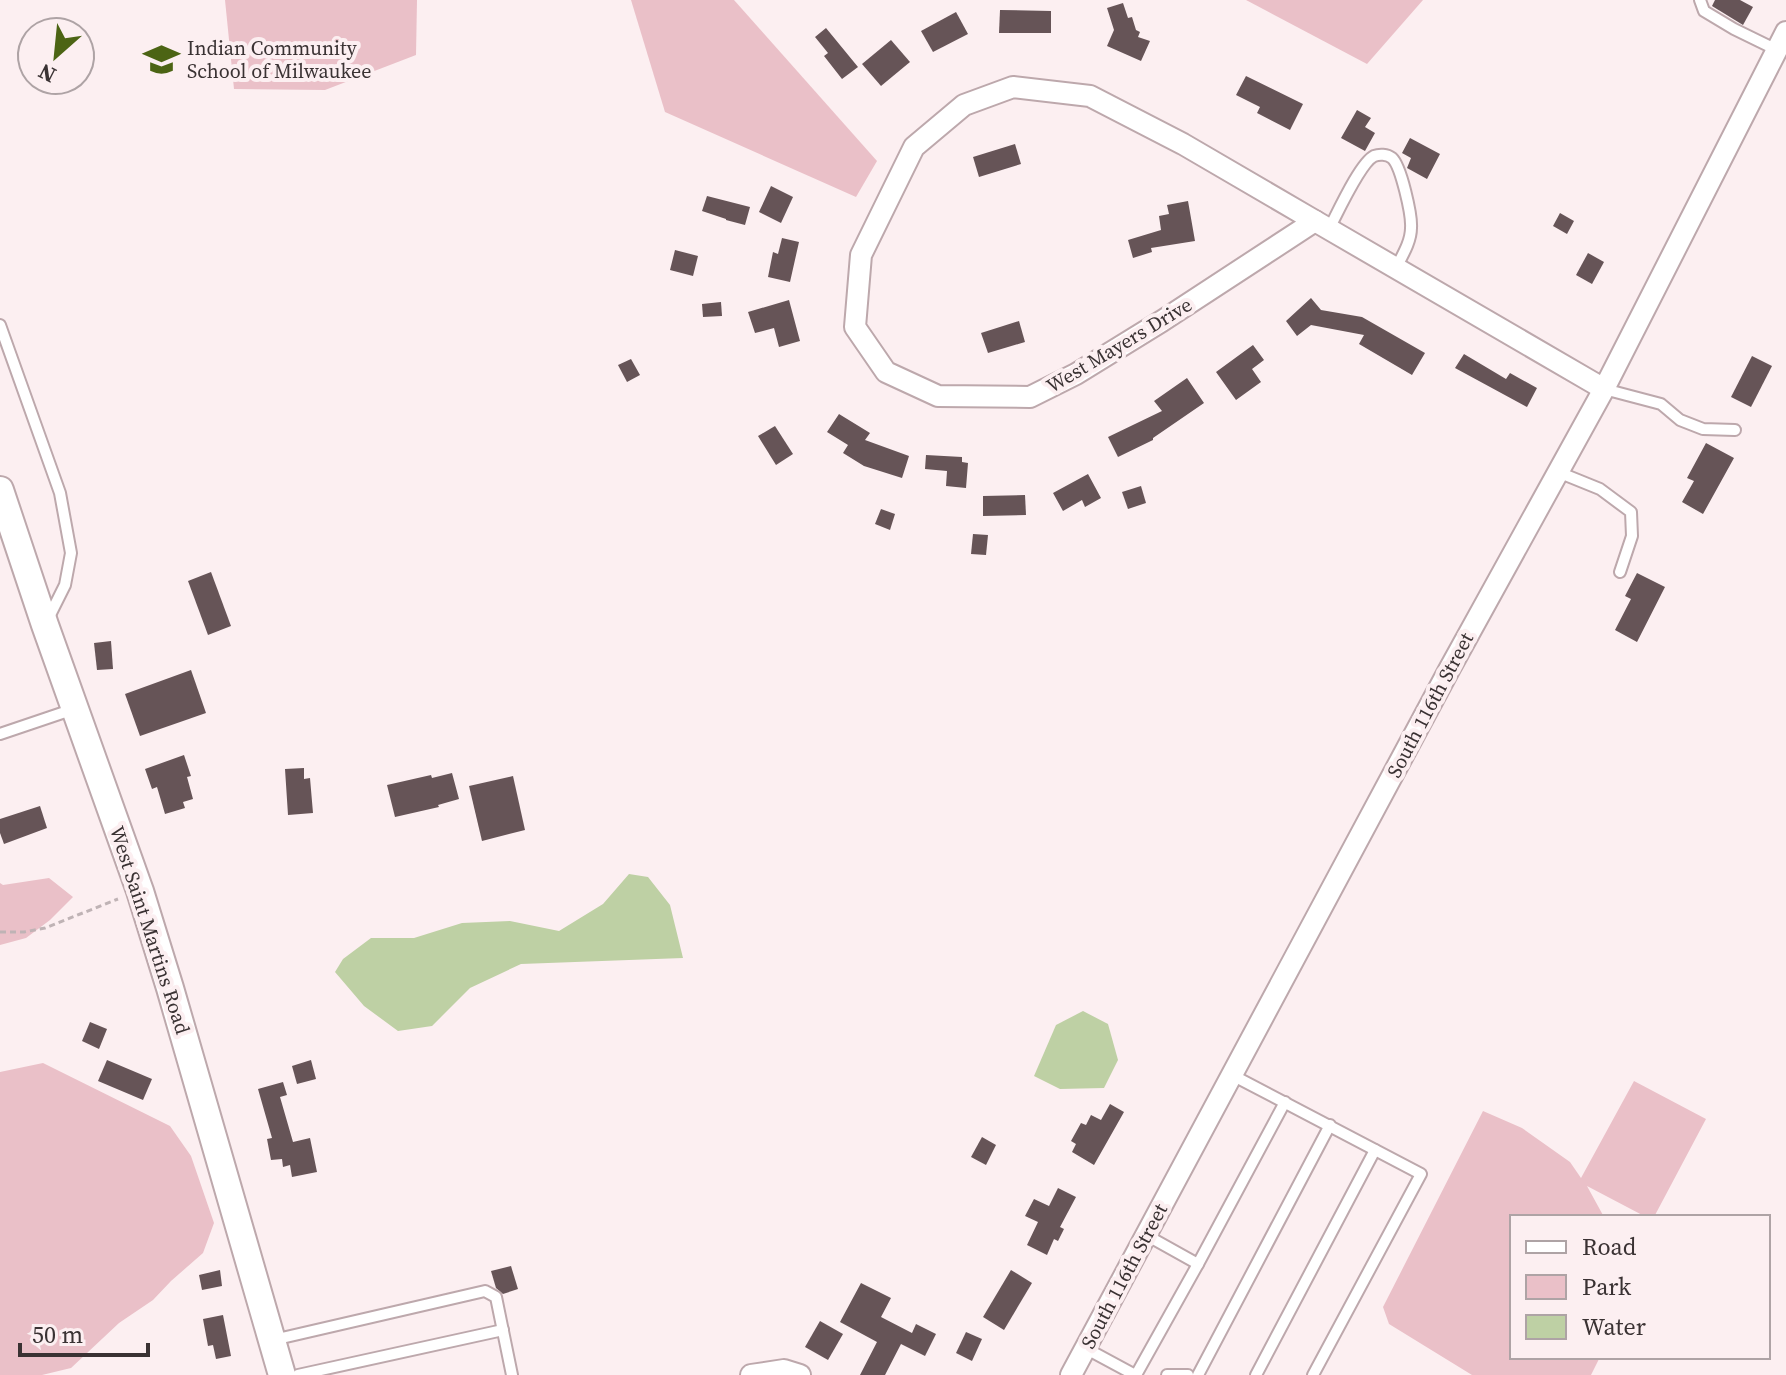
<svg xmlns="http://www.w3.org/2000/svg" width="1786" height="1375" font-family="'Source Serif 4',serif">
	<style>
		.green { fill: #eac0c8 }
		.water { fill: #bed0a4 }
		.building { fill: #665457 }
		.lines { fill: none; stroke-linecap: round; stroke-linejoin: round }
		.service-casing { stroke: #bda8ac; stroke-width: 14 }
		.minor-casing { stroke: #bda8ac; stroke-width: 24 }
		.tertiary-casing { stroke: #bda8ac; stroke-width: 30 }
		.path { stroke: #bfb3b5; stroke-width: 3; stroke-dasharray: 6 4; stroke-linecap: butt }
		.service { stroke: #fff; stroke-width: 10 }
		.minor { stroke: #fff; stroke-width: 20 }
		.tertiary { stroke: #fff; stroke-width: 26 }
		.labels { text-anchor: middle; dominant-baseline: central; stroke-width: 8; stroke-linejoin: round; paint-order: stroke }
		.poi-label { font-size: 20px; fill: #3a3233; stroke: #fceff1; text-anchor: start }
		.street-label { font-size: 20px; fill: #3a3233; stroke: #fceff1 }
	</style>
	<rect width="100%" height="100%" fill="#fceff1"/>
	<!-- green -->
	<g class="green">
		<path d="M 225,0 L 417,0 L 416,55 L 325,90 L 234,89 Z"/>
		<path d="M 631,0 L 734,0 L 877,161 L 856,197 L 665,112 Z"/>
		<path d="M 1246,0 L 1423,0 L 1367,64 Z"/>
		<path d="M 49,878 L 73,897 L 50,920 L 26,938 L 0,945 L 0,883 L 3,885 Z"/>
		<path d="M 43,1063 L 170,1126 L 191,1156 L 214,1223 L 203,1253 L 171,1281 L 153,1300 L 119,1323 L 71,1368 L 42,1375 L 0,1375 L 0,1072 Z"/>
		<path d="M 1634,1081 L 1706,1119 L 1654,1217 L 1646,1217 L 1587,1186 L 1604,1217 L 1512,1217 L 1512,1357 L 1600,1357 L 1591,1375 L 1472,1375 L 1389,1324 L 1383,1307 L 1483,1111 L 1522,1128 L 1570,1162 L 1581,1178 Z"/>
	</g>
	<!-- water -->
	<g class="water">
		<path d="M 629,874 L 648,877 L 670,905 L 683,958 L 521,964 L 470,988 L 432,1026 L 398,1031 L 364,1006 L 335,972 L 343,959 L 371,938 L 414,938 L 462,923 L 510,921 L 559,931 L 603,904 Z"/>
		<path d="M 1083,1011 L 1108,1024 L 1118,1060 L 1104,1088 L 1060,1089 L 1034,1076 L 1056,1025 Z"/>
	</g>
	<!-- building -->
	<g class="building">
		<path d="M 1715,0 L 1740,0 L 1753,7 L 1743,25 L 1712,6 Z"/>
		<path d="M 1123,3 L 1128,18 L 1132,17 L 1136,30 L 1140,32 L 1138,37 L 1150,41 L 1141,61 L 1107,46 L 1114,30 L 1107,8 Z"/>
		<path d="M 1000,10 L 1051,11 L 1051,33 L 999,33 Z"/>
		<path d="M 956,12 L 968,34 L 933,52 L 921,31 Z"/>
		<path d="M 826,28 L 858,67 L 842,79 L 824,56 L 828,53 L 815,37 Z"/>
		<path d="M 891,40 L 910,62 L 881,86 L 862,64 Z"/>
		<path d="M 1246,76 L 1303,104 L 1290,130 L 1257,113 L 1260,107 L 1236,95 Z"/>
		<path d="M 1357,110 L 1371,118 L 1365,127 L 1375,133 L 1365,151 L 1341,138 Z"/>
		<path d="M 1410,138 L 1440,154 L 1427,179 L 1407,168 L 1411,158 L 1402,153 Z"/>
		<path d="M 1015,144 L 1021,164 L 979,177 L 973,157 Z"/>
		<path d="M 771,186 L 793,197 L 781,223 L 759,212 Z"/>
		<path d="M 707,196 L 750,207 L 745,225 L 726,220 L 726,219 L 702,211 Z"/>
		<path d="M 1188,201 L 1195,241 L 1151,248 L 1152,252 L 1133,258 L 1128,240 L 1161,230 L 1159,216 L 1169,214 L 1167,205 Z"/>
		<path d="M 1560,213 L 1574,221 L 1567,234 L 1553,226 Z"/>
		<path d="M 782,238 L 799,242 L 790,282 L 768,277 L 773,252 L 778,254 Z"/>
		<path d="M 675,250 L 698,256 L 693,276 L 670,270 Z"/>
		<path d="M 1588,253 L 1604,262 L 1592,284 L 1576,275 Z"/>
		<path d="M 1311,298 L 1321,310 L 1362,317 L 1425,353 L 1412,375 L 1359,344 L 1364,335 L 1311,325 L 1297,336 L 1286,321 Z"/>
		<path d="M 789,300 L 800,341 L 779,347 L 774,328 L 755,333 L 748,312 Z"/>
		<path d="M 721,302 L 722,316 L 703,317 L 702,304 Z"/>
		<path d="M 1019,321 L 1025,342 L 988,353 L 981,333 Z"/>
		<path d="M 1253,345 L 1264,360 L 1252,369 L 1261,382 L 1236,400 L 1216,372 Z"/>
		<path d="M 1464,354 L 1506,379 L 1510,373 L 1537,388 L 1527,407 L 1455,368 Z"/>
		<path d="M 1752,356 L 1772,366 L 1751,407 L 1731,397 Z"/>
		<path d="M 631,359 L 640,375 L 627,382 L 618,365 Z"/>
		<path d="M 1187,378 L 1204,403 L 1153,438 L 1153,440 L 1118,457 L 1108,437 L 1162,411 L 1154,401 Z"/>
		<path d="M 839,414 L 870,433 L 865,440 L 909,456 L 902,478 L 864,466 L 843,453 L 848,445 L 827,432 Z"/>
		<path d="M 775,426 L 793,454 L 776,465 L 758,436 Z"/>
		<path d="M 1706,443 L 1734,458 L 1703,514 L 1682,502 L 1694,481 L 1687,478 Z"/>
		<path d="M 926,455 L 962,457 L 962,462 L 968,463 L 966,488 L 946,486 L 947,471 L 925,469 Z"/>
		<path d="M 1088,474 L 1101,498 L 1085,507 L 1082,500 L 1063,511 L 1053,493 Z"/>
		<path d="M 1141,486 L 1146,503 L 1128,509 L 1122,492 Z"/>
		<path d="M 1025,495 L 1026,515 L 983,516 L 983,496 Z"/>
		<path d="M 881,509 L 895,514 L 890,530 L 875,524 Z"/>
		<path d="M 973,534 L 988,535 L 986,555 L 971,554 Z"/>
		<path d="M 211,572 L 231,626 L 208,635 L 188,581 Z"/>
		<path d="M 1637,573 L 1665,587 L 1637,642 L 1615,630 L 1631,599 L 1625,596 Z"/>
		<path d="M 111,641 L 113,669 L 97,670 L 94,643 Z"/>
		<path d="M 191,670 L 206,713 L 140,736 L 125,694 Z"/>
		<path d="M 184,755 L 191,776 L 187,777 L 193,799 L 183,802 L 185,808 L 165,814 L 157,787 L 152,789 L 145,769 Z"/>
		<path d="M 304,768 L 304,779 L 310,778 L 313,813 L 288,815 L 285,769 Z"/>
		<path d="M 452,773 L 459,799 L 438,805 L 439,807 L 395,817 L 387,785 L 431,775 L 432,778 Z"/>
		<path d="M 513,776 L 525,830 L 482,841 L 469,786 Z"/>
		<path d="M 40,806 L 47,828 L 4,844 L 0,833 L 0,819 Z"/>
		<path d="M 90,1022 L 107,1029 L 99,1049 L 82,1041 Z"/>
		<path d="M 107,1060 L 152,1079 L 143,1100 L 98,1081 Z"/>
		<path d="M 311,1060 L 316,1079 L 297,1084 L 292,1066 Z"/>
		<path d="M 283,1082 L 287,1095 L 280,1097 L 293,1142 L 310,1138 L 317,1172 L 292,1177 L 290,1165 L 283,1167 L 282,1159 L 271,1160 L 267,1139 L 272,1138 L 258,1089 Z"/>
		<path d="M 1110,1104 L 1124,1112 L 1094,1165 L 1072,1152 L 1076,1144 L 1071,1141 L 1081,1123 L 1086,1125 L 1091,1115 L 1101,1120 Z"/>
		<path d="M 982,1137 L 996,1145 L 986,1165 L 971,1157 Z"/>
		<path d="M 1058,1188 L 1076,1197 L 1060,1227 L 1064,1229 L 1058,1241 L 1054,1239 L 1047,1255 L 1027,1245 L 1038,1222 L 1025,1216 L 1034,1199 L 1049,1206 Z"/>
		<path d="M 511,1266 L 518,1289 L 503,1294 L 496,1288 L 491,1271 Z"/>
		<path d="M 220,1270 L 222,1286 L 202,1290 L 199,1275 Z"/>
		<path d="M 1011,1270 L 1032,1283 L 1004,1330 L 983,1317 Z"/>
		<path d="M 861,1283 L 891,1298 L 881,1317 L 912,1333 L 916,1324 L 936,1334 L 925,1356 L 901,1344 L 885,1375 L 860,1375 L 877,1342 L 840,1322 Z"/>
		<path d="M 223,1315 L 231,1356 L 216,1359 L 213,1345 L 208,1346 L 203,1319 Z"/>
		<path d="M 820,1321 L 843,1334 L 828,1360 L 805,1347 Z"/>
		<path d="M 966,1332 L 982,1339 L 972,1361 L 956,1353 Z"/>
	</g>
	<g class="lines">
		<defs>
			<g id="service">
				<path d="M 1700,0 L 1704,11 L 1734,29 L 1777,50"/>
				<path d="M 1329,229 C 1337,214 1360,163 1374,156 C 1379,154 1387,154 1392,158 C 1401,166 1412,215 1411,228 C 1411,242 1402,256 1396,268"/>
				<path d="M 0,325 L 60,493 L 71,553 L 65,585 L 48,619"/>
				<path d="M 1604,389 L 1661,404 L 1680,420 L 1703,429 L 1735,430"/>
				<path d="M 1558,472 L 1600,489 L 1631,512 L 1632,536 L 1620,572"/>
				<path d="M 0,734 L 74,709"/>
				<path d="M 1232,1075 L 1421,1174 L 1313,1375"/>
				<path d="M 1146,1235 L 1198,1264"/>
				<path d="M 273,1340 L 485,1291 L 496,1297 L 512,1375"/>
				<path d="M 1085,1348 L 1135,1375"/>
				<path d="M 298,1375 L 503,1330"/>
				<path d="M 1136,1375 L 1198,1264 L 1285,1102"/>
				<path d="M 1167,1375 L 1188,1375"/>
				<path d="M 1198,1375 L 1330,1125"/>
				<path d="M 1256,1375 L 1375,1150"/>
			</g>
			<g id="minor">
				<path d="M 1013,87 L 1090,96 L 1183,144 L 1315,221 L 1162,321 L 1076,374 L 1030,397 L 938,396 L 886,372 L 855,327 L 861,255 L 914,147 L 964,105 Z"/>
				<path d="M 1315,221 L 1604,389"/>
				<path d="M 751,1375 L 784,1370 L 800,1375"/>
				<path d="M 1071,1375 L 1450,668 L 1604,389 L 1786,32"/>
			</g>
			<path id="tertiary" d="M 0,490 L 45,625 L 140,891 L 170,988 L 282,1375"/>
		</defs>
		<!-- service casing -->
		<use href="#service" class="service-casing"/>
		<!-- minor casing -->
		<use href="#minor" class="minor-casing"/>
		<!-- tertiary casing -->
		<use href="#tertiary" class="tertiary-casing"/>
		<!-- path -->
		<path class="path" d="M 0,932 L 24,932 L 45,928 L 118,899"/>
		<!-- service -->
		<use href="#service" class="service"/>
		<!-- minor -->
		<use href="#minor" class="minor"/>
		<!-- tertiary -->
		<use href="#tertiary" class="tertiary"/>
	</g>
	<!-- icons -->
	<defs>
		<symbol id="school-bare" viewBox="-9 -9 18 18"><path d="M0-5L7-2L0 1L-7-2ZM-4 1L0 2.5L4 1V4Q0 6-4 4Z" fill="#4c6414" stroke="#fceff1" stroke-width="2.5" paint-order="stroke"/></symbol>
	</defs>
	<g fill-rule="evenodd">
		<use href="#school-bare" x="136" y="34" width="51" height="51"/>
	</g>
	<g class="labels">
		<!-- poi labels -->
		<g class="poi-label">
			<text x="187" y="48">Indian Community<tspan x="187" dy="23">School of Milwaukee</tspan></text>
		</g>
		<!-- street labels -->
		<g class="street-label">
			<text transform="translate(1119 345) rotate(-31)">West Mayers Drive</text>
			<text transform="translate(1430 705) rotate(-62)">South 116th Street</text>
			<text transform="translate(150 930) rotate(72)">West Saint Martins Road</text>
			<text transform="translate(1124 1276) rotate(-62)">South 116th Street</text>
		</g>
	</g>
	<!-- legend -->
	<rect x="1510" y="1215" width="260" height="144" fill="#fceff1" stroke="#aea3a5" stroke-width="2"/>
	<rect x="1526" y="1241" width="40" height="12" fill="#ffffff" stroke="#aea3a5" stroke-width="2"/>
	<text x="1582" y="1255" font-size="24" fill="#3a3233">Road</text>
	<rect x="1526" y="1275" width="40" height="24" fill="#eac0c8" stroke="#aea3a5" stroke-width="2"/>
	<text x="1582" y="1295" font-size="24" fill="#3a3233">Park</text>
	<rect x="1526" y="1315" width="40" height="24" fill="#bed0a4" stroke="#aea3a5" stroke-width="2"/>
	<text x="1582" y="1335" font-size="24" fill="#3a3233">Water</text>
	<!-- north arrow -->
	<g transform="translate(56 56) rotate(207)"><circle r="38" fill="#fceff1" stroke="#aea3a5" stroke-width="2"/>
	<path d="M0-6L14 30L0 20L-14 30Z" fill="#4c6414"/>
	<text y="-12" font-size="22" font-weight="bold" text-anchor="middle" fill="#3a3233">N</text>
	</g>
	<!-- scale -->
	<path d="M20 1343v12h128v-12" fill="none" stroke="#3a3233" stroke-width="4"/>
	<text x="32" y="1343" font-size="24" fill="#3a3233" stroke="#fceff1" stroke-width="6" paint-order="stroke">50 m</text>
</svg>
